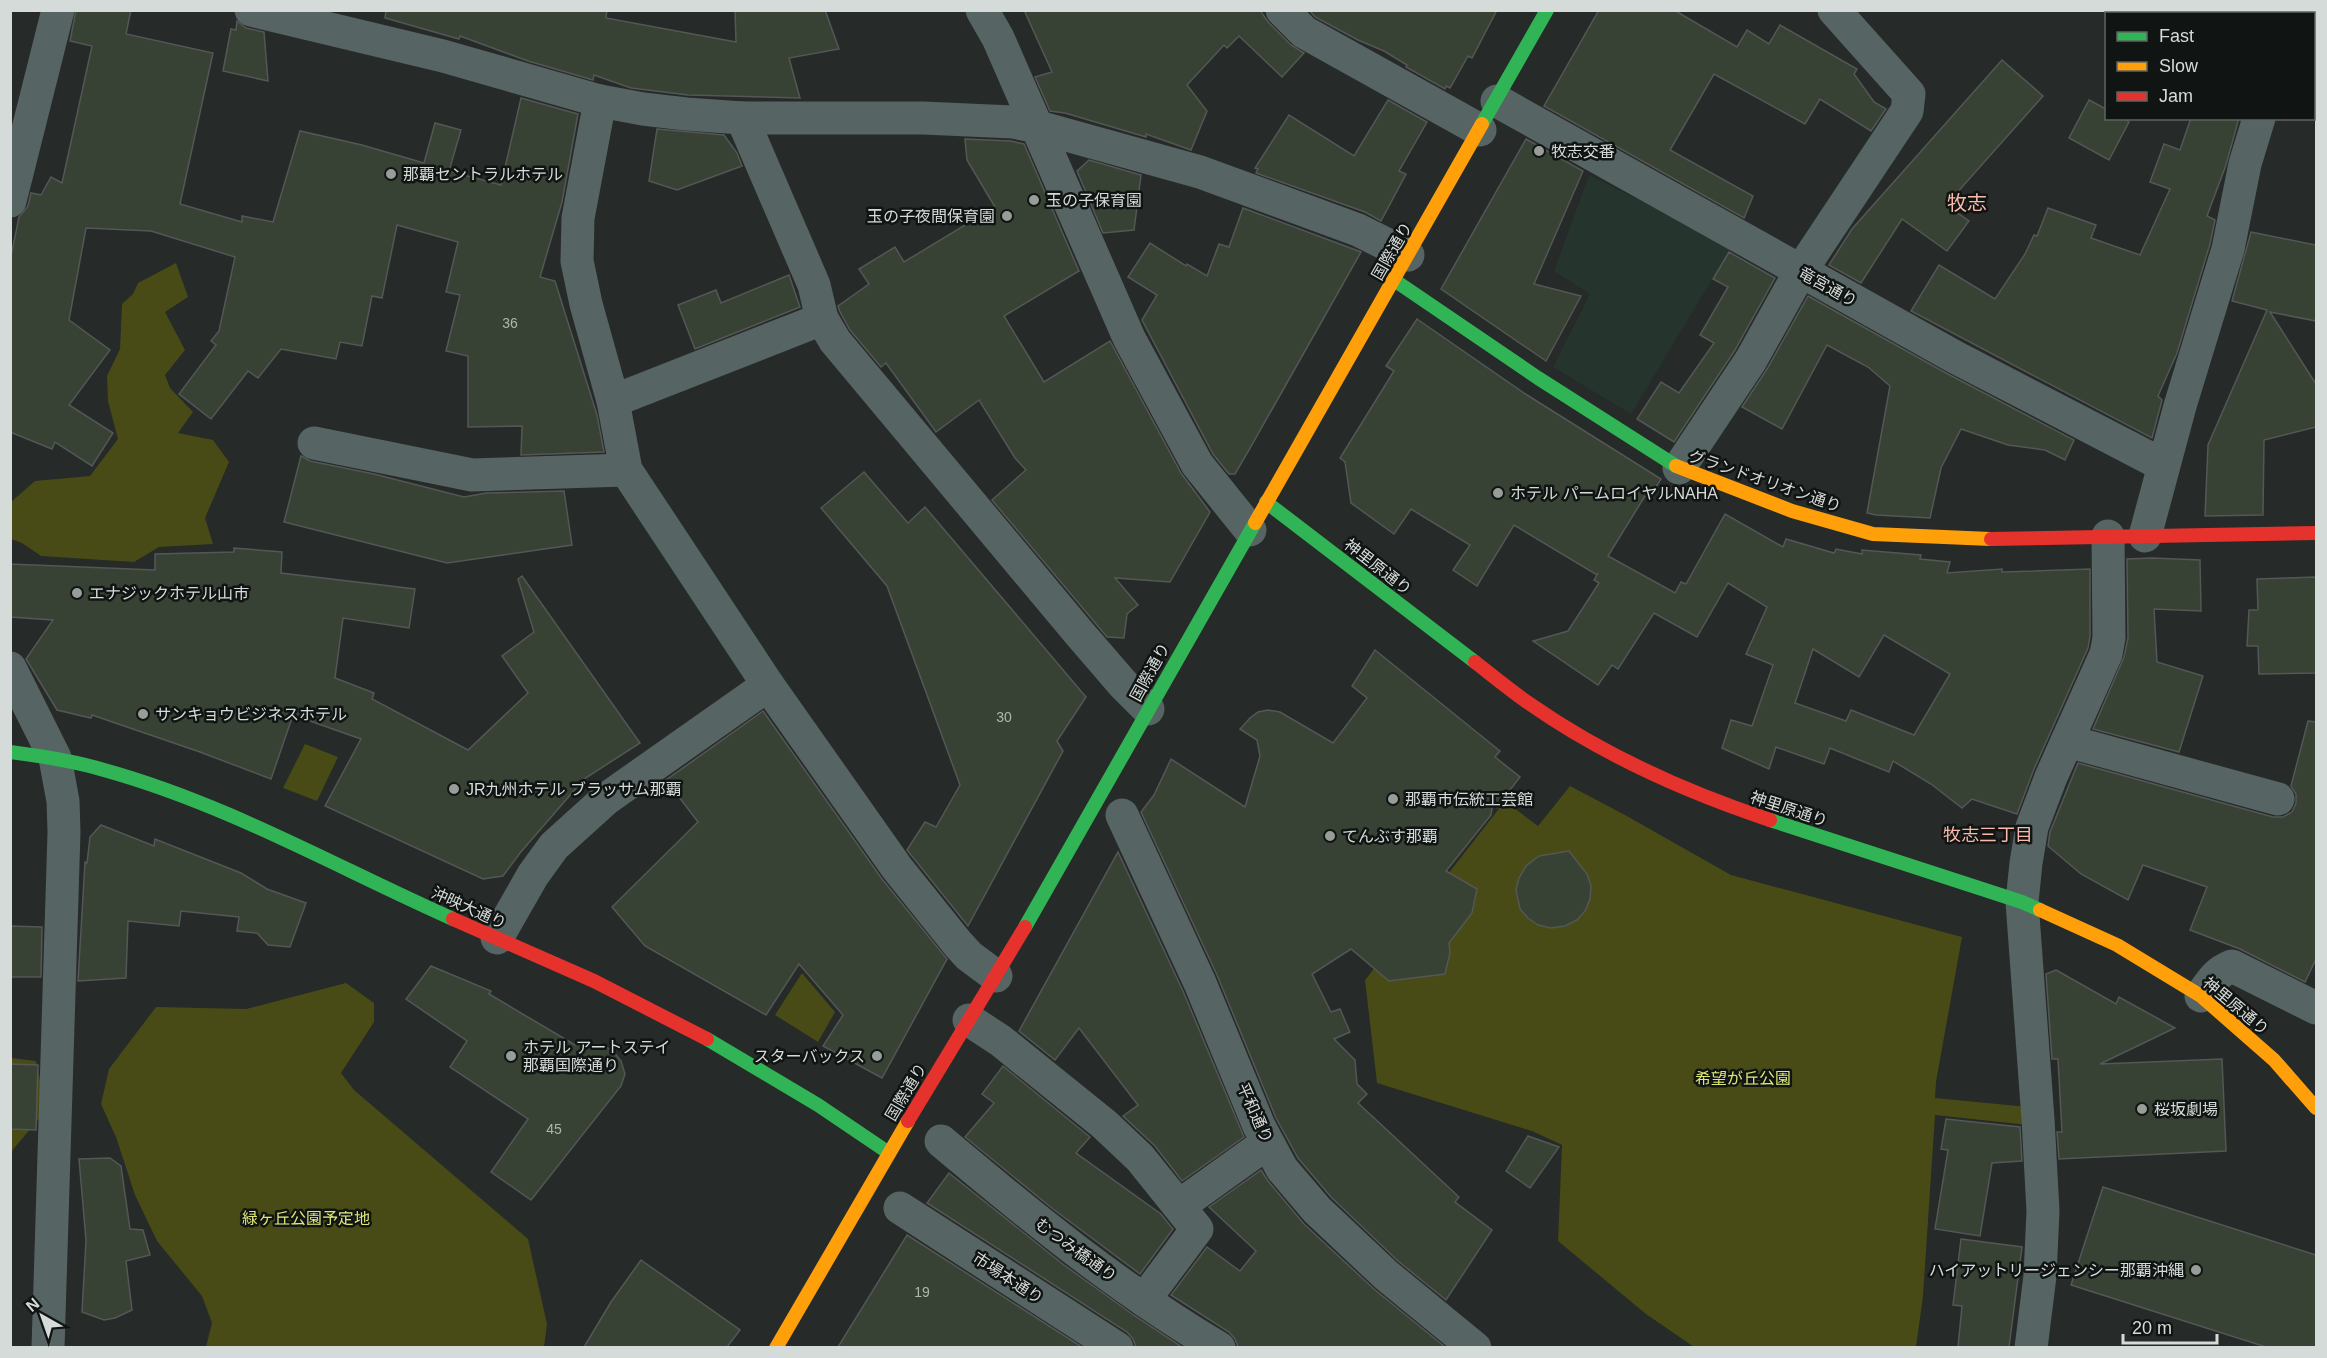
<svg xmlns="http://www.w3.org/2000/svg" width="2327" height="1358" font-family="Arial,'Noto Sans JP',sans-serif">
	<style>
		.built { fill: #25342d }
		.green { fill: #484b15 }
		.building { fill: #374235; stroke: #545755; stroke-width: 1.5; fill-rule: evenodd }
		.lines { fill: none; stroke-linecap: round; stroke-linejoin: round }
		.street { stroke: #566463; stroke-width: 33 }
		.fast { stroke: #30b455; stroke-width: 14 }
		.slow { stroke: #ff9f0a; stroke-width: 14 }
		.jam { stroke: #e5322d; stroke-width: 14 }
		.poi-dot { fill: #989d9a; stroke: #101412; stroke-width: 2 }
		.labels { text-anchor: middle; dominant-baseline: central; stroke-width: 5; stroke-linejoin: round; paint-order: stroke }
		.number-label { font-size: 14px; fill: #aeb5af }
		.poi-label { font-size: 16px; fill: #d5dbd8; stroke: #101412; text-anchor: start }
		.street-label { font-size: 16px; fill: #d5dbd8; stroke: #101412 }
		.park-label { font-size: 16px; fill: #dfe877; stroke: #101412 }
		.neighbourhood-label { font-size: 18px; fill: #fbb9ab; stroke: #101412 }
		.quarter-label { font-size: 20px; fill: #fbb9ab; stroke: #101412 }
	</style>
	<rect width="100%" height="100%" fill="#262a28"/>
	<!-- built -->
	<g class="built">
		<path d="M 2248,11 L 2316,11 L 2316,56 L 2314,55 L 2314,14 L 2253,14 Z"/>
		<path d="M 1589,175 L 1732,246 L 1631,414 L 1553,367 L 1590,294 L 1554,271 Z"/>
	</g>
	<!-- green -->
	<g class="green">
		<path d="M 176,263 L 188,297 L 165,312 L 185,350 L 165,375 L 170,388 L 193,412 L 178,433 L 213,440 L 229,462 L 205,518 L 213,544 L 159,547 L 134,562 L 41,556 L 22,543 L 11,539 L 11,502 L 35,481 L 90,476 L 118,439 L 108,401 L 107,376 L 120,349 L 122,304 L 133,294 L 138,283 Z"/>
		<path d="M 305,744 L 338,757 L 317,801 L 283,788 Z"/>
		<path d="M 1570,786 L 1625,815 L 1731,875 L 1962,937 L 1936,1082 L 1935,1098 L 2028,1107 L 2028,1125 L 1935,1115 L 1923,1296 L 1916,1347 L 1694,1347 L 1646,1314 L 1558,1241 L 1562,1145 L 1532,1131 L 1377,1083 L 1365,980 L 1505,801 L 1538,826 Z"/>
		<path d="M 802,973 L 835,1012 L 818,1042 L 775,1015 Z"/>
		<path d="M 346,983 L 374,1003 L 374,1022 L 341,1073 L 354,1090 L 528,1239 L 547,1324 L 544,1347 L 206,1347 L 212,1323 L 202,1296 L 157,1241 L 135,1195 L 116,1137 L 101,1104 L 109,1069 L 156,1007 L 246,1009 Z"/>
		<path d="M 11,1058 L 36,1061 L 46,1110 L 11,1152 Z"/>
	</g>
	<!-- building -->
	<g class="building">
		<path d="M 76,10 L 131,10 L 126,34 L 213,53 L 180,204 L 242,222 L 242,216 L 273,222 L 300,131 L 362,145 L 424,163 L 435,123 L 461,130 L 449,171 L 501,185 L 521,98 L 578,114 L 562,202 L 540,277 L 555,281 L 597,415 L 604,452 L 521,455 L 522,426 L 468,427 L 468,356 L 446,351 L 460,295 L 446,292 L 458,242 L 397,225 L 382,298 L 372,296 L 362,346 L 340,342 L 336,359 L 281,349 L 258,378 L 248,371 L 211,419 L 179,394 L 216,345 L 211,341 L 219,331 L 235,257 L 151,231 L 86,228 L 69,320 L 110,350 L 69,405 L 113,433 L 92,466 L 55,442 L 52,449 L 10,432 L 10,261 L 19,217 L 28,206 L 31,193 L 41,195 L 51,177 L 62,183 L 92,46 L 70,41 Z"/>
		<path d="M 386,10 L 607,10 L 606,18 L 736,42 L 735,10 L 825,10 L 839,49 L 789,58 L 800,98 L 688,95 L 631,88 L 594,75 L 593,80 L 528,61 L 460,36 L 459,39 L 385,18 Z"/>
		<path d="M 1024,10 L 1262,10 L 1261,12 L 1269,23 L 1291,45 L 1304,53 L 1282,77 L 1239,36 L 1227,48 L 1224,45 L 1187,85 L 1207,111 L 1191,150 L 1146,134 L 1146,137 L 1065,113 L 1050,111 L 1035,77 L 1052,72 Z"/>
		<path d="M 1309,10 L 1497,10 L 1472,58 L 1468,56 L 1450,88 L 1446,86 L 1445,89 L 1406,67 L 1407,65 L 1384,51 L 1358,40 L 1315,17 Z"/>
		<path d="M 1599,10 L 1674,10 L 1737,47 L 1747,30 L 1769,44 L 1780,25 L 1857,69 L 1854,74 L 1874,102 L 1886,109 L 1871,131 L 1820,99 L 1805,124 L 1714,74 L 1670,150 L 1753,196 L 1744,218 L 1544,106 Z"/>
		<path d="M 237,21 L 246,28 L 264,32 L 268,81 L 223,71 L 231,29 L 236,30 Z"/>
		<path d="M 2002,60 L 2043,96 L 1946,205 L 1969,221 L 1947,251 L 1902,219 L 1861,283 L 1829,265 L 1852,229 Z"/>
		<path d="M 1388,100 L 1427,122 L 1399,171 L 1406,174 L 1381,221 L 1365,212 L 1256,173 L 1258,169 L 1255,168 L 1289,115 L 1354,156 Z"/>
		<path d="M 2089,100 L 2106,109 L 2106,118 L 2124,118 L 2129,122 L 2109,160 L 2069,138 Z"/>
		<path d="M 2191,118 L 2239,118 L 2226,165 L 2207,216 L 2215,220 L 2210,244 L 2177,353 L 2158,396 L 2162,400 L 2152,438 L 1911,311 L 1939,265 L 1995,299 L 2025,254 L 2034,235 L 2037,236 L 2048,208 L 2096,225 L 2091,238 L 2140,255 L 2170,189 L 2150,182 L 2164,144 L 2180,150 Z"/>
		<path d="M 657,129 L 724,135 L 737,153 L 742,166 L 677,190 L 649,181 Z"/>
		<path d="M 965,139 L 1011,141 L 1024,144 L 1079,271 L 1004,316 L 1044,382 L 1110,341 L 1181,473 L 1210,512 L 1170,582 L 1115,578 L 1138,605 L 1127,614 L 1124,638 L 1107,637 L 992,500 L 1026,470 L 1015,458 L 979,400 L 936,432 L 886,363 L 881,367 L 850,330 L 840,312 L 838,306 L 869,284 L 859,269 L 895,247 L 904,262 L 995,207 L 967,160 Z"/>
		<path d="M 1526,139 L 1583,171 L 1534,284 L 1581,296 L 1546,361 L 1441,289 Z"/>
		<path d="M 1089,160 L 1141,175 L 1134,230 L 1103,233 L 1077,171 Z"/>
		<path d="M 1243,208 L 1361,252 L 1249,450 L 1235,474 L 1229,474 L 1213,454 L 1142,320 L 1157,295 L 1128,277 L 1150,243 L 1186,266 L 1187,264 L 1207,276 L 1219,244 L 1229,247 Z"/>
		<path d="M 2251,232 L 2316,245 L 2316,321 L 2270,312 L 2316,384 L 2316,427 L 2264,440 L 2263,515 L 2205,516 L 2208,445 L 2267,310 L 2232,301 Z"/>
		<path d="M 1729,252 L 1775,278 L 1735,350 L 1674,442 L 1637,419 L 1661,382 L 1679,393 L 1714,343 L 1700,335 L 1728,287 L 1713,279 Z"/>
		<path d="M 789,275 L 800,307 L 695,349 L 678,305 L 716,290 L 721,303 Z"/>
		<path d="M 1808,296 L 1946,373 L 2074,440 L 2065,460 L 2045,450 L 2008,445 L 1961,429 L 1941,468 L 1930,518 L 1876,515 L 1867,513 L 1890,386 L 1868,367 L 1827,345 L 1782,429 L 1742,407 L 1767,369 Z"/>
		<path d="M 1417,319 L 1527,395 L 1661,479 L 1649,498 L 1645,496 L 1608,556 L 1675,593 L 1681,582 L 1686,584 L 1725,514 L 1783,547 L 1786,539 L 1834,553 L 1836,549 L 1862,554 L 1862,550 L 1921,555 L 1920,559 L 1950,562 L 1947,573 L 2002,569 L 2002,572 L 2090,569 L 2090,636 L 2088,648 L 2034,769 L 2017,814 L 1972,799 L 1962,808 L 1931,784 L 1893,761 L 1889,772 L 1830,748 L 1824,764 L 1776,747 L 1769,769 L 1722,748 L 1731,720 L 1752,726 L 1773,665 L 1746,654 L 1767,607 L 1728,583 L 1697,637 L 1654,613 L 1618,669 L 1612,665 L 1598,685 L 1533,641 L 1568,631 L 1599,583 L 1594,580 L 1598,573 L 1597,575 L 1514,525 L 1477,586 L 1453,570 L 1470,545 L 1411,509 L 1394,534 L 1351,503 L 1345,462 L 1340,458 L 1394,371 L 1386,366 ZM 1884,635 L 1950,674 L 1914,735 L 1851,710 L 1846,721 L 1795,703 L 1813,649 L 1859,677 Z"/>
		<path d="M 301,456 L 310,461 L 374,474 L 464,497 L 486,493 L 564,491 L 572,545 L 447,563 L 284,522 Z"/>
		<path d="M 864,472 L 908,523 L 925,507 L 1086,697 L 1057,741 L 1063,751 L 968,926 L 907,850 L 925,822 L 936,827 L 960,785 L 887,586 L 821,508 Z"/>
		<path d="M 234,548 L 282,552 L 281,573 L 415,589 L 409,628 L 343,618 L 335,678 L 374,693 L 372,699 L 468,750 L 528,693 L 502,656 L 534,632 L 518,579 L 522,576 L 640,743 L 584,779 L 520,853 L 503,876 L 483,879 L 325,806 L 361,739 L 293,715 L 271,779 L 200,752 L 92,715 L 91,718 L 57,710 L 26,659 L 53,620 L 10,617 L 10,564 L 155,570 L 155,554 L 234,552 Z"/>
		<path d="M 2152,558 L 2200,560 L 2201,611 L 2154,609 L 2157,662 L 2203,676 L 2179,752 L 2093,729 L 2124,657 L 2128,638 L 2127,559 Z"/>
		<path d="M 2316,577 L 2316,673 L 2259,674 L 2258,646 L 2247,646 L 2249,610 L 2258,610 L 2257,579 Z"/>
		<path d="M 1375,650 L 1500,751 L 1495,757 L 1520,777 L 1497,807 L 1494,796 L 1491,815 L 1446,871 L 1477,889 L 1472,913 L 1449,943 L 1450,953 L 1445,974 L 1389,981 L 1351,949 L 1312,974 L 1331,1012 L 1340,1009 L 1350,1032 L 1334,1039 L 1355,1060 L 1357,1084 L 1367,1094 L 1358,1103 L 1459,1197 L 1455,1202 L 1492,1230 L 1446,1300 L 1398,1261 L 1331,1197 L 1298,1158 L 1276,1118 L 1217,975 L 1141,812 L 1154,795 L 1171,759 L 1245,807 L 1260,756 L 1257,740 L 1240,729 L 1250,718 L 1258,712 L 1268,710 L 1280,712 L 1333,743 L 1367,698 L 1352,686 Z"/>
		<path d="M 763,711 L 882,879 L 947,959 L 882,1078 L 823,1046 L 843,1015 L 799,964 L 766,1015 L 645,946 L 612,907 L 698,822 L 666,780 Z"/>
		<path d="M 2308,721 L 2316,722 L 2316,959 L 2305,982 L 2240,949 L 2190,930 L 2207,887 L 2143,865 L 2128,900 L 2081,874 L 2048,846 L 2050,832 L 2078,763 L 2273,817 L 2283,817 L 2292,812 L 2296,803 L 2296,794 L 2291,786 Z"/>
		<path d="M 101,825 L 154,846 L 155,839 L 241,873 L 267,889 L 306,903 L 290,947 L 268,945 L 257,933 L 237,931 L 239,917 L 181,911 L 179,926 L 128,921 L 126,978 L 78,981 L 85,862 L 87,863 L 90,837 Z"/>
		<path d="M 1569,851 L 1587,874 L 1591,886 L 1590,899 L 1585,911 L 1577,920 L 1565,926 L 1551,928 L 1538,925 L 1528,918 L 1520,909 L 1516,890 L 1519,878 L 1526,866 L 1539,856 Z"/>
		<path d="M 1118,852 L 1183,991 L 1244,1137 L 1182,1181 L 1155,1146 L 1123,1116 L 1138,1105 L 1079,1028 L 1055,1060 L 1019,1031 Z"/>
		<path d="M 10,926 L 42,927 L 41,977 L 10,977 Z"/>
		<path d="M 431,966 L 491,991 L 489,994 L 575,1045 L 601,1044 L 613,1051 L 621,1061 L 625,1074 L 621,1086 L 531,1200 L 491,1172 L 528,1119 L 450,1067 L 467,1041 L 406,999 Z"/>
		<path d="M 2056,970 L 2116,1004 L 2119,997 L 2175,1028 L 2100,1064 L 2222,1059 L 2226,1151 L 2059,1159 L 2057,1132 L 2062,1132 L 2058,1059 L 2052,1059 L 2046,974 Z"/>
		<path d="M 10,1064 L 38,1065 L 36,1130 L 10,1129 Z"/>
		<path d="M 1003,1066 L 1090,1137 L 1076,1153 L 1161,1214 L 1173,1229 L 1140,1274 L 1053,1209 L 965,1137 L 994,1103 L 982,1094 Z"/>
		<path d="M 1946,1119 L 2020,1127 L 2022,1161 L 1992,1163 L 1980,1236 L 1935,1229 L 1948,1150 L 1941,1149 Z"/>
		<path d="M 1528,1136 L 1559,1147 L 1530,1188 L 1506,1171 Z"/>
		<path d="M 110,1158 L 121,1166 L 130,1229 L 143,1230 L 150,1255 L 126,1261 L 132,1310 L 115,1318 L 104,1320 L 82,1312 L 86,1240 L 79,1159 Z"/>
		<path d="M 1261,1170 L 1268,1181 L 1304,1224 L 1374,1289 L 1445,1347 L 1238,1347 L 1235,1339 L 1229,1332 L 1171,1295 L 1207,1247 L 1240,1271 L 1256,1251 L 1209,1207 Z"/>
		<path d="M 949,1173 L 1064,1265 L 1135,1316 L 1182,1347 L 1136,1347 L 1133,1339 L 1127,1332 L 927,1203 Z"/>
		<path d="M 2103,1187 L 2316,1255 L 2316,1347 L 2266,1347 L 2071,1285 Z"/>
		<path d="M 907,1235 L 1082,1347 L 838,1347 Z"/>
		<path d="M 1961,1239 L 2022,1247 L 2009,1347 L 1958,1347 L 1962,1306 L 1953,1305 Z"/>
		<path d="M 641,1260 L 740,1330 L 727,1347 L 584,1347 L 611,1302 Z"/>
	</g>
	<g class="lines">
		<!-- street -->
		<g class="street">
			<path d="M 251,10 L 443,56 L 600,101 L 643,109 L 686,114 L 742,118 L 923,118 L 1013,122 L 1038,127 L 1200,172 L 1358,230 L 1408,255"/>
			<path d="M 982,10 L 998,38 L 1129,338 L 1197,464 L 1250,530"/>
			<path d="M 1282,10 L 1304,32 L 1480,130"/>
			<path d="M 2314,66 L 2316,67"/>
			<path d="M 600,101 L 578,218 L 577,261 L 586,304 L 613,401 L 626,470 L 768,685 L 897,868 L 958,944 L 969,956 L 996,976"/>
			<path d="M 1497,101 L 1955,357 L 2163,465"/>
			<path d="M 742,118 L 814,285 L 822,319 L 835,341 L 1079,633 L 1123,684 L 1148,709"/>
			<path d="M 10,201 L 58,10"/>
			<path d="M 613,401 L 822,319"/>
			<path d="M 314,443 L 472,475 L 626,470"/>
			<path d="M 1679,468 L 1751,360 L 1800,272 L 1907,111 L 1909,94 L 1834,10"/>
			<path d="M 2145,536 L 2180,406 L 2228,249 L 2245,164 L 2259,118"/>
			<path d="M 10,668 L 55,758 L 63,801 L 64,832 L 48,1348"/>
			<path d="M 2067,741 L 2278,799"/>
			<path d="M 1122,815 L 1200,983 L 1259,1126 L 1282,1169 L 1317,1210 L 1386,1275 L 1475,1348"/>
			<path d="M 497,938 L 533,875 L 554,846 L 606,799 L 768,685"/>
			<path d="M 2201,996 C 2210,983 2216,972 2232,966 L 2316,1008"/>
			<path d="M 969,1020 L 1001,1041 L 1104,1124 L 1140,1158 L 1197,1229 L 1144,1300"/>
			<path d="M 941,1141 C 1029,1215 1119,1289 1219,1348"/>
			<path d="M 1179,1206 L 1267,1143"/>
			<path d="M 900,1208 L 1117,1348"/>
			<path d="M 2031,1348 L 2040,1276 L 2043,1211 L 2038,1119 L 2022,902 L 2026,863 L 2032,827 L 2051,777 L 2106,654 L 2109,638 L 2108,536"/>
		</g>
		<!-- fast -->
		<g class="fast">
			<path d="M 1482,124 L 1547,10"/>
			<path d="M 1394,280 L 1538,378 L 1676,466"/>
			<path d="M 1266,502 L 1475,662"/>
			<path d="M 10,752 C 42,756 74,761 104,770 C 227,804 338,868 453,919"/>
			<path d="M 1770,820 L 2022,902 L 2040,910"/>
			<path d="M 1025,927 L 1255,523"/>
			<path d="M 707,1039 L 818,1105 L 889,1153"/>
		</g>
		<!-- slow -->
		<g class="slow">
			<path d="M 1676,466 L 1792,511 L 1873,534 L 1991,539"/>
			<path d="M 1255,523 L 1482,124"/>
			<path d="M 2040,910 L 2117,945 L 2201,996 L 2274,1060 L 2316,1108"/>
			<path d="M 776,1348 L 908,1121"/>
		</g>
		<!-- jam -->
		<g class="jam">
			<path d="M 1991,539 L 2316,533"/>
			<path d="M 1475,662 C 1493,676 1511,691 1530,704 C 1603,755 1686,792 1770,820"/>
			<path d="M 453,919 L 594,981 L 707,1039"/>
			<path d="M 908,1121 L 1025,927"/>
		</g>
	</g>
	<!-- markers -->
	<g class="poi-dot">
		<circle cx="1539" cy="151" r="6"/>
		<circle cx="391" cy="174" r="6"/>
		<circle cx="1034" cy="200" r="6"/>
		<circle cx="1007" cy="216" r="6"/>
		<circle cx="1498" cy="493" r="6"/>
		<circle cx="77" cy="593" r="6"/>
		<circle cx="143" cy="714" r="6"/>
		<circle cx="454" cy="789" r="6"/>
		<circle cx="1393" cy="799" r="6"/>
		<circle cx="1330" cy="836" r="6"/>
		<circle cx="511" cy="1056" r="6"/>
		<circle cx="877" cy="1056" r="6"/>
		<circle cx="2142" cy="1109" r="6"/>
		<circle cx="2196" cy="1270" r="6"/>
	</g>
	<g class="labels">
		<!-- number labels -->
		<g class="number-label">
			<text x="510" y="323">36</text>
			<text x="1004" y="717">30</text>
			<text x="554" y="1129">45</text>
			<text x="922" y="1292">19</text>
		</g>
		<!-- poi labels -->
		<g class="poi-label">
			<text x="1551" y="151">牧志交番</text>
			<text x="403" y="174">那覇セントラルホテル</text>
			<text x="1046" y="200">玉の子保育園</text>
			<text x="995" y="216" text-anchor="end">玉の子夜間保育園</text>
			<text x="1510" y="493">ホテル パームロイヤルNAHA</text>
			<text x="89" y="593">エナジックホテル山市</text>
			<text x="155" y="714">サンキョウビジネスホテル</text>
			<text x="466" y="789">JR九州ホテル ブラッサム那覇</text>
			<text x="1405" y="799">那覇市伝統工芸館</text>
			<text x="1342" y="836">てんぶす那覇</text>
			<text x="523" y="1047">ホテル アートステイ<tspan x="523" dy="18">那覇国際通り</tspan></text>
			<text x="865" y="1056" text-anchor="end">スターバックス</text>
			<text x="2154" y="1109">桜坂劇場</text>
			<text x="2184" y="1270" text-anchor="end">ハイアットリージェンシー那覇沖縄</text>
		</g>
		<!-- street labels -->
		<g class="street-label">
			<text transform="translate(1392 251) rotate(-60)">国際通り</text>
			<text transform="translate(1828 287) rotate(29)">竜宮通り</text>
			<text transform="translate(1765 481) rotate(19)">グランドオリオン通り</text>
			<text transform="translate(1378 567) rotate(38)">神里原通り</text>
			<text transform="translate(1150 672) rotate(-61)">国際通り</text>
			<text transform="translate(1789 809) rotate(18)">神里原通り</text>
			<text transform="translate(469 908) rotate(24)">沖映大通り</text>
			<text transform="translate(2236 1006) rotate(40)">神里原通り</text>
			<text transform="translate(906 1092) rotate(-59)">国際通り</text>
			<text transform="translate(1255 1113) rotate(66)">平和通り</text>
			<text transform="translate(1076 1250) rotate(36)">むつみ橋通り</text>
			<text transform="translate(1008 1278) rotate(33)">市場本通り</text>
		</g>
		<!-- park labels -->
		<g class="park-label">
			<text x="1743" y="1078">希望が丘公園</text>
			<text x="306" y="1218">緑ヶ丘公園予定地</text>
		</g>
		<!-- neighbourhood labels -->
		<g class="neighbourhood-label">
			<text x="1988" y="835">牧志三丁目</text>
		</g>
		<!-- quarter labels -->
		<g class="quarter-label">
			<text x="1967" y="203">牧志</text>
		</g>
	</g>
	<!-- border -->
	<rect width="2327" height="1358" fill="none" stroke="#d5dbd8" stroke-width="24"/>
	<!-- legend -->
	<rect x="2105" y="12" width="210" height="108" fill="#101412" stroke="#5f6461" stroke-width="1.5"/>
	<rect x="2117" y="32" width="30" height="9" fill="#30b455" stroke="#5f6461" stroke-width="1.5"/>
	<text x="2159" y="42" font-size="18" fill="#d5dbd8">Fast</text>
	<rect x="2117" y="62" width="30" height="9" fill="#ff9f0a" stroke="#5f6461" stroke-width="1.5"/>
	<text x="2159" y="72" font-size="18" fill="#d5dbd8">Slow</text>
	<rect x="2117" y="92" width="30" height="9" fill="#e5322d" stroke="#5f6461" stroke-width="1.5"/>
	<text x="2159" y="102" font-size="18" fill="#d5dbd8">Jam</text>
	<!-- north arrow -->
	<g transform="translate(42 1316) rotate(320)" stroke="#101412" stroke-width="4.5" paint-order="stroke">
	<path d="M0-4.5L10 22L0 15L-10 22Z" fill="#d5dbd8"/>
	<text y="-9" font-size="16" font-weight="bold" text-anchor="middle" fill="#d5dbd8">N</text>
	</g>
	<!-- scale -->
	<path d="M2123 1334v9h94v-9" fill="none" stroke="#d5dbd8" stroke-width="3"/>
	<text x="2132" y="1334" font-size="18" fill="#d5dbd8" stroke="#101412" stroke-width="4.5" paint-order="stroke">20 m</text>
</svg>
